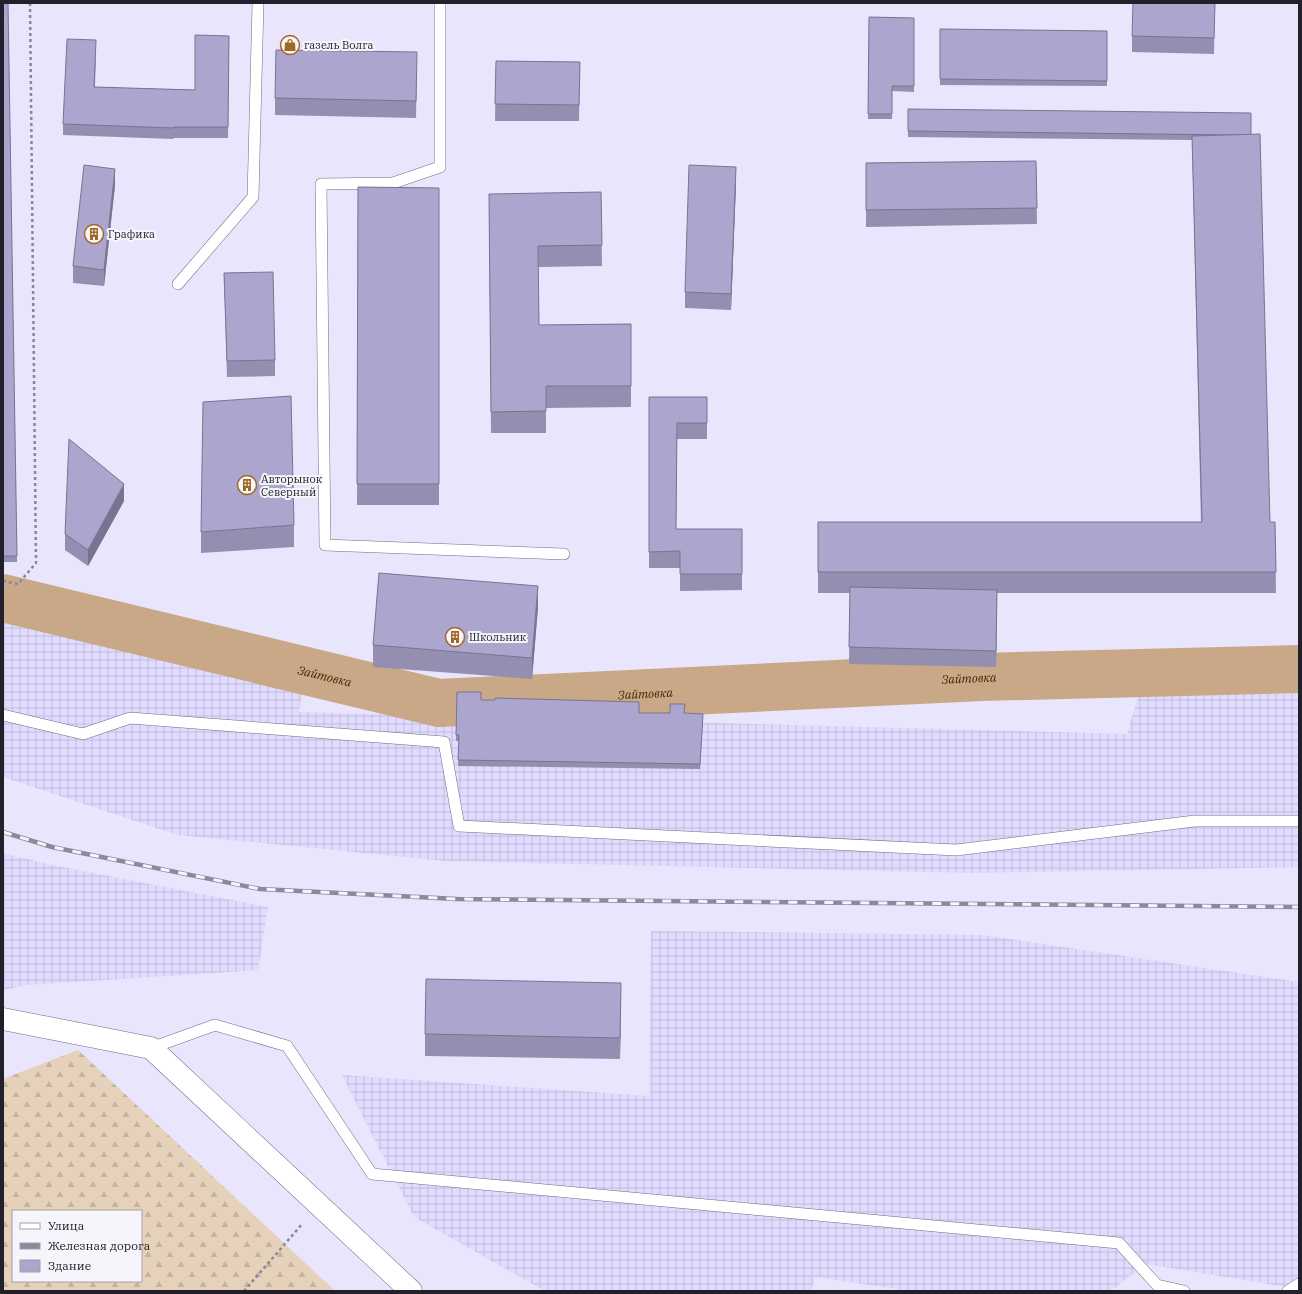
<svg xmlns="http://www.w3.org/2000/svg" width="1302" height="1294" font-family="'IBM Plex Serif',serif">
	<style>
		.industrial { fill: url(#industrial-grid) }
		.forest { fill: url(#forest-firs); fill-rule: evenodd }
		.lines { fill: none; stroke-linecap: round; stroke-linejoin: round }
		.river { stroke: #c8a887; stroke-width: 48 }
		.service-casing { stroke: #706c84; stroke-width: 12 }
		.minor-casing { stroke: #706c84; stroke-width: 23 }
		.path { stroke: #8a8797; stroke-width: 2.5; stroke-dasharray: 3 3; stroke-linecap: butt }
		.service { stroke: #fff; stroke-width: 11 }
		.minor { stroke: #fff; stroke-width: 22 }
		.rail-casing { stroke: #8c899a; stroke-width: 4.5 }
		.rail { stroke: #f6f5fb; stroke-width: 3; stroke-dasharray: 9; stroke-linecap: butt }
		.wall { fill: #948eb0 }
		.shaded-wall { fill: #787490 }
		.building { fill: #aca5cd; stroke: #787490 }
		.labels { text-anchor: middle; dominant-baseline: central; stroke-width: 4; stroke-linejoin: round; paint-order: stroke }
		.poi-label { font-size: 11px; fill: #22202a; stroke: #f6f5fb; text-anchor: start }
		.water-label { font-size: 12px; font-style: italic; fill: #472700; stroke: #f6f5fb }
	</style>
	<defs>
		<pattern id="industrial-grid" width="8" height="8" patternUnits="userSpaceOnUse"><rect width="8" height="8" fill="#e1dbff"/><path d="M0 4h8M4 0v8" fill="none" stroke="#c1bcdb"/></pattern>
		<pattern id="forest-firs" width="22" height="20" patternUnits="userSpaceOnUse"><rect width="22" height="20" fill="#e6d1bb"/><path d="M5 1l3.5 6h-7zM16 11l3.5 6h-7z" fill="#c5b3a1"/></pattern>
	</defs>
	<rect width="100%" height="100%" fill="#e9e5fc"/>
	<!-- industrial -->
	<g class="industrial">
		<path d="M 3,622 L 303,685 L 299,712 L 1127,734 L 1141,687 L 1299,683 L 1299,867 L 971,873 L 446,861 L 178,835 L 3,777 Z"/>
		<path d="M 3,853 L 52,865 L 268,907 L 258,970 L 27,985 L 3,990 Z"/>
		<path d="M 651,931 L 983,935 L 1299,982 L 1299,1289 L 1145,1264 L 1111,1291 L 910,1291 L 815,1277 L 811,1291 L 545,1291 L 414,1217 L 342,1075 L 649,1096 Z"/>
	</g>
	<!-- forest -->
	<path class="forest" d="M 78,1050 L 335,1291 L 3,1291 L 3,1079 ZM 13,1211 L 141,1211 L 141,1281 L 13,1281 Z"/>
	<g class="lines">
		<!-- river -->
		<path class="river" id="s1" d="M 3,598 L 439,703 L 981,677 L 1299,669"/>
		<defs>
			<g id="service">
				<path d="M 440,3 L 440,167 L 393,183 L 321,184 L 325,545 L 564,554"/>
				<path d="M 178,284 L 253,197 L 258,3"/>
				<path d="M 3,715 L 83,734 L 130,718 L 444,742 L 459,826 L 956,850 L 1195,821 L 1299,821"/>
				<path d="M 151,1048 L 215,1025 L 287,1046 L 372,1174 L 1119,1243 L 1157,1285 L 1184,1291"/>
				<path d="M 1288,1291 L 1299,1284"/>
			</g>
			<path id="minor" d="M 3,1019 L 151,1048 L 411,1291"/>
		</defs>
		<!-- service casing -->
		<use href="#service" class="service-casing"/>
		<!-- minor casing -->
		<use href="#minor" class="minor-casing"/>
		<!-- path -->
		<g class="path">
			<path d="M 3,581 L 18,584 L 36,563 L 30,3"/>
			<path d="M 244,1291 L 303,1223"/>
		</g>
		<!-- service -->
		<use href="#service" class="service"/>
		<!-- minor -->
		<use href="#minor" class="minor"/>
		<defs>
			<path id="rail" d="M 3,832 L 52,847 L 260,889 L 457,899 L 1299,907"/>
		</defs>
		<!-- rail casing -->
		<use href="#rail" class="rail-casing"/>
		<!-- rail -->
		<use href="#rail" class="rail"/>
	</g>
	<!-- wall -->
	<g class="wall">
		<path d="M 3,3 L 8,3 L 17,562 L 3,562 Z"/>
		<path d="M 1215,3 L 1214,54 L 1132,52 L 1132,36 Z"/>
		<path d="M 869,17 L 914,18 L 914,92 L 892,91 L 892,119 L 868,119 Z"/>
		<path d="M 940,29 L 1107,31 L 1107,86 L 940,85 Z"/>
		<path d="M 229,36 L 228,138 L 174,138 L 173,139 L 63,135 L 63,124 L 96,51 L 95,87 L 195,90 Z"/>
		<path d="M 496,61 L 580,62 L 579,121 L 495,121 Z"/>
		<path d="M 417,69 L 416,118 L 275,115 L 275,98 Z"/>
		<path d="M 908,109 L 1251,135 L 1270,522 L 1275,522 L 1276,593 L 997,593 L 996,667 L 849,664 L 850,593 L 818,593 L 818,522 L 1201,522 L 1192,140 L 908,137 Z"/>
		<path d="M 1036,161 L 1037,224 L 866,227 L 866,163 Z"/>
		<path d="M 736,183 L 731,310 L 685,308 L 685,292 Z"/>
		<path d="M 115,185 L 104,286 L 73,283 L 73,266 Z"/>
		<path d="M 358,187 L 439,188 L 439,505 L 357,505 Z"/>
		<path d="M 601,192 L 602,266 L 538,267 L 539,325 L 631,324 L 631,407 L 546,408 L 546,433 L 491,433 L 489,215 Z"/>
		<path d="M 224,273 L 275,360 L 275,376 L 227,377 Z"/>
		<path d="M 649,397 L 707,397 L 707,439 L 677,439 L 676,529 L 742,529 L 742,590 L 680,591 L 680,568 L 649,568 Z"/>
		<path d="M 124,501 L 88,566 L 65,550 L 65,534 Z"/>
		<path d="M 294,525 L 294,547 L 201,553 L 201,532 Z"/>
		<path d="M 538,607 L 532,679 L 373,667 L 373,645 Z"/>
		<path d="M 457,692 L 481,700 L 639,713 L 685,713 L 703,719 L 700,769 L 458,766 L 459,741 L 456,741 Z"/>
		<path d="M 621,1004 L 620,1059 L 425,1056 L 425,1034 Z"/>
	</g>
	<!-- shaded-wall -->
	<g class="shaded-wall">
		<path d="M 736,167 L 736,183 L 731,310 L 731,294 Z"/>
		<path d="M 115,169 L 115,185 L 104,286 L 104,270 Z"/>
		<path d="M 124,484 L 124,501 L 88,566 L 88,550 Z"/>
		<path d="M 538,586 L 538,607 L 532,679 L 532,658 Z"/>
		<path d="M 997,590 L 997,607 L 996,667 L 996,651 Z"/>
		<path d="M 621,983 L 621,1004 L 620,1059 L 620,1038 Z"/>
	</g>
	<!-- building -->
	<g class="building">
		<path d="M 3,3 L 8,3 L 17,556 L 3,556 Z"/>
		<path d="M 1133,3 L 1215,3 L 1214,38 L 1132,36 Z"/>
		<path d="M 869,17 L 914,18 L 914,86 L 892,86 L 892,114 L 868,114 Z"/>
		<path d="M 940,29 L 1107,31 L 1107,81 L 940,79 Z"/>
		<path d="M 195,35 L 229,36 L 228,127 L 174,127 L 173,128 L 63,124 L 67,39 L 96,40 L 94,87 L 195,90 Z"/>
		<path d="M 276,50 L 417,52 L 416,101 L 275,98 Z"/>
		<path d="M 496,61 L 580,62 L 579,105 L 495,104 Z"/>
		<path d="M 908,109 L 1251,113 L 1251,135 L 1233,135 L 908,131 Z"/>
		<path d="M 1260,134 L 1270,522 L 1275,522 L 1276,572 L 818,572 L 818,522 L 1202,522 L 1192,136 Z"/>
		<path d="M 1036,161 L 1037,208 L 866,210 L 866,163 Z"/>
		<path d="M 84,165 L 115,169 L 104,270 L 73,266 Z"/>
		<path d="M 689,165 L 736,167 L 731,294 L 685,292 Z"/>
		<path d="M 358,187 L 439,188 L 439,484 L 357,484 Z"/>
		<path d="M 601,192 L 602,245 L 538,246 L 539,325 L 631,324 L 631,386 L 546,386 L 546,411 L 491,412 L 489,194 Z"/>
		<path d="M 273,272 L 275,360 L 227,361 L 224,273 Z"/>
		<path d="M 291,396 L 294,525 L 201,532 L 203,402 Z"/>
		<path d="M 649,397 L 707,397 L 707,423 L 677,423 L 676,529 L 742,529 L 742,574 L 680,574 L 680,551 L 649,552 Z"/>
		<path d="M 69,439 L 124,484 L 88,550 L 65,534 Z"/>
		<path d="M 379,573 L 538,586 L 532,658 L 373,645 Z"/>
		<path d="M 850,587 L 997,590 L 996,651 L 849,647 Z"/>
		<path d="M 457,692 L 481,692 L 481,700 L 495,700 L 495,698 L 639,702 L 639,713 L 670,713 L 670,704 L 685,704 L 684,713 L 703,714 L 700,764 L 458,760 L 459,735 L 456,735 Z"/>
		<path d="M 426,979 L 621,983 L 620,1038 L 425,1034 Z"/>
	</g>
	<!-- icons -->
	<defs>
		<symbol id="shop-ring" viewBox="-11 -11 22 22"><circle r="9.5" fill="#f6f5fb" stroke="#a06825" stroke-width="1.5"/><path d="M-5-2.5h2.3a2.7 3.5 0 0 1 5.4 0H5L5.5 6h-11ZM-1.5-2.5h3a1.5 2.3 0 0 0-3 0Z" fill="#a06825"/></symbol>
		<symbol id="building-ring" viewBox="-11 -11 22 22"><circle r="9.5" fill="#f6f5fb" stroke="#a06825" stroke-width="1.5"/><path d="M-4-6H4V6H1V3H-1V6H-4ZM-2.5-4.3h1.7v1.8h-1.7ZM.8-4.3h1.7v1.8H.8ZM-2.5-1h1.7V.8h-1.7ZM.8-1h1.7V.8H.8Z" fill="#a06825"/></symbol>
	</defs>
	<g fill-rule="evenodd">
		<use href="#shop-ring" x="279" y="34" width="22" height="22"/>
		<use href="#building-ring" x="83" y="223" width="22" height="22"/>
		<use href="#building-ring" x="236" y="474" width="22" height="22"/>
		<use href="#building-ring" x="444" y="626" width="22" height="22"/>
	</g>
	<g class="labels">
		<!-- poi labels -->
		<g class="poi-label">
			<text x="304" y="45">газель Волга</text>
			<text x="108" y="234">Графика</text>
			<text x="261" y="479">Авторынок<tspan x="261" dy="13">Северный</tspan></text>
			<text x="469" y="637">Школьник</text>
		</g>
		<!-- water labels -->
		<g class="water-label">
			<text stroke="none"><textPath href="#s1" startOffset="331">Зайтовка</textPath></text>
			<text stroke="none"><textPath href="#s1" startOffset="979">Зайтовка</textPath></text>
			<text stroke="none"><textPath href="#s1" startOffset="655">Зайтовка</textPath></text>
		</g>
	</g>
	<!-- border -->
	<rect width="1302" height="1294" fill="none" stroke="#22202a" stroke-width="8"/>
	<!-- legend -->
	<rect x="12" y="1210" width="130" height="72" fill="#f6f5fb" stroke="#a1a0a7"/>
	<rect x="20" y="1223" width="20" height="6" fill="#ffffff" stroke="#a1a0a7"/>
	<text x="48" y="1230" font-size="12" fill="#22202a">Улица</text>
	<rect x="20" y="1243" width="20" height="6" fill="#8c899a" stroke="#a1a0a7"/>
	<text x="48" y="1250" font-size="12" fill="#22202a">Железная дорога</text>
	<rect x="20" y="1260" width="20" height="12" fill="#aca5cd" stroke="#a1a0a7"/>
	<text x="48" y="1270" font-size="12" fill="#22202a">Здание</text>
</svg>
